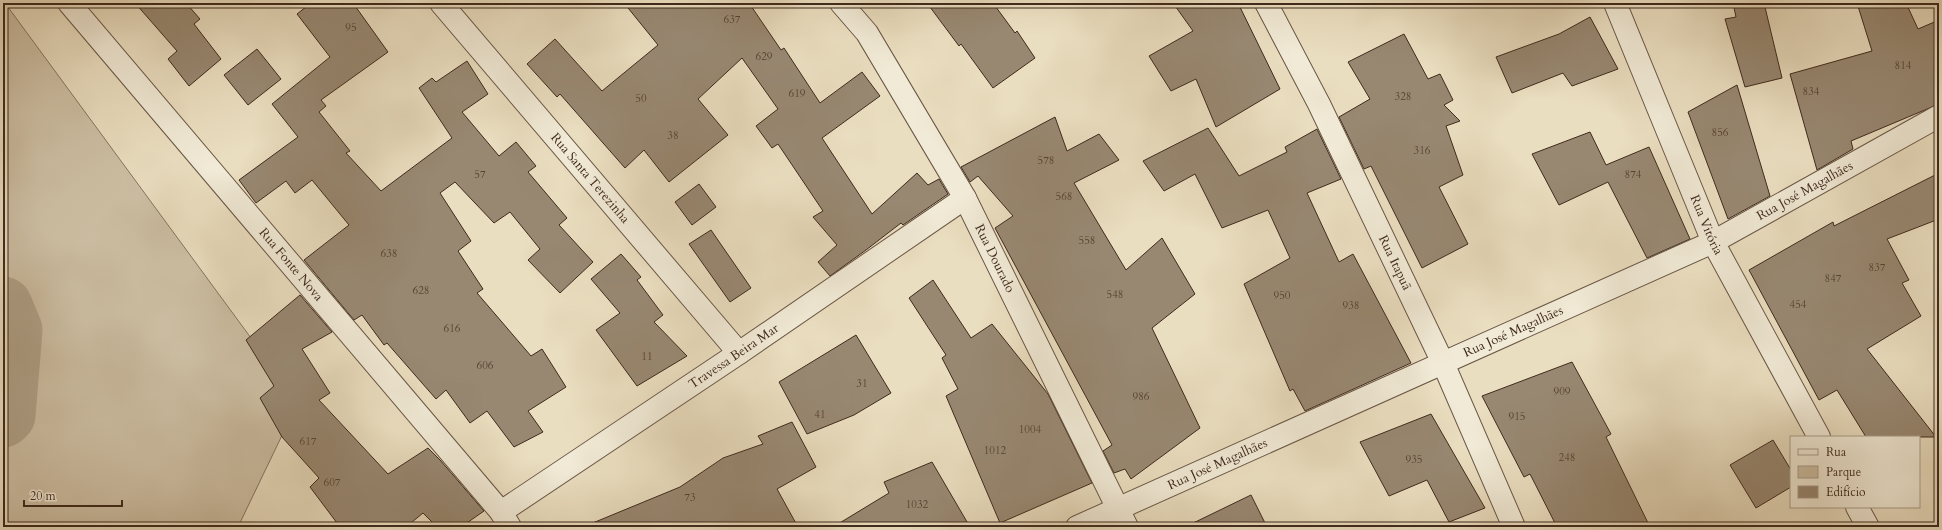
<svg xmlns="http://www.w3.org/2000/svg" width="1942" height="530" font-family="Cardo,serif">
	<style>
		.green { fill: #cdbfa4; stroke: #867460 }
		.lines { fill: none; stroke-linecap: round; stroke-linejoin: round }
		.river { stroke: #b0a189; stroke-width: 59 }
		.building { fill: #988872; stroke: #3f2a1d }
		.minor-casing { stroke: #6a5746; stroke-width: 24 }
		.minor { stroke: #f1ead6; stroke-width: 22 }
		.labels { text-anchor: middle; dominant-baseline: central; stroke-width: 4; stroke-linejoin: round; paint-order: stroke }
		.number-label { font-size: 11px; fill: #554232 }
		.street-label { font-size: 13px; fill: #3f2a1d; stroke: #f1ead6 }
	</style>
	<rect width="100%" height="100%" fill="#eadec0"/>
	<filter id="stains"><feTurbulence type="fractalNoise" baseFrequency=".005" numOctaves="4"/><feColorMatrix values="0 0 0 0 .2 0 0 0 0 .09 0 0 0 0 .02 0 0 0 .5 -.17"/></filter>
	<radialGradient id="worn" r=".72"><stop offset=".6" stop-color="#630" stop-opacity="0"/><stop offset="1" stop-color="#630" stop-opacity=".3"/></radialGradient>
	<!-- green -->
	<path class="green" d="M 3,3 L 5,3 L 298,402 L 238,527 L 3,527 Z"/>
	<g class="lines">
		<!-- river -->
		<path class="river" d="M 3,306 L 13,330 L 6,415 L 3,418"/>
	</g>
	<!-- building -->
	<g class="building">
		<path d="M 135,3 L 186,3 L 200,19 L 194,24 L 221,59 L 189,86 L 168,59 L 177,51 Z"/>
		<path d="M 311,3 L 353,3 L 388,52 L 321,100 L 326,106 L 319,112 L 350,151 L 346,153 L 381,191 L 452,138 L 419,88 L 432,78 L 436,82 L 467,61 L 488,94 L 462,112 L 499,156 L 516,142 L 536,166 L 528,172 L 567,218 L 559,225 L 593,262 L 560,293 L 528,260 L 540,249 L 510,212 L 494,223 L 455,182 L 440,193 L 471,241 L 458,251 L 483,289 L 477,293 L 531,356 L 542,349 L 566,387 L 528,411 L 543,432 L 514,447 L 487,411 L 470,423 L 446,390 L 436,399 L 387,343 L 384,345 L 362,315 L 354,320 L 304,260 L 349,225 L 312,180 L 295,193 L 286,181 L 256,203 L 239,180 L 298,137 L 272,104 L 330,57 L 297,14 Z"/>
		<path d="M 624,3 L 749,3 L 781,50 L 784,48 L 820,103 L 862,72 L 880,96 L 822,138 L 872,214 L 917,173 L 928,185 L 939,179 L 948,194 L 903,225 L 901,223 L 866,250 L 830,276 L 818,262 L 837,245 L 813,217 L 823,211 L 778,144 L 772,148 L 756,126 L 778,109 L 742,58 L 698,99 L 728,135 L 669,182 L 644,150 L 625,168 L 560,94 L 557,97 L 527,64 L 555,39 L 602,91 L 658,45 Z"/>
		<path d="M 927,3 L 993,3 L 1015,33 L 1017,31 L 1035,58 L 993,88 L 961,44 L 959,46 Z"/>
		<path d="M 1173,3 L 1238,3 L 1280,89 L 1216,127 L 1196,79 L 1171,91 L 1149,56 L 1193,31 Z"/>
		<path d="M 1733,3 L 1764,3 L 1782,78 L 1745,87 L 1725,19 L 1736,17 Z"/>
		<path d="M 1857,3 L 1906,3 L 1918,29 L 1939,20 L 1939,104 L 1851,141 L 1853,149 L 1817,170 L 1790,74 L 1872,51 Z"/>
		<path d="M 1590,17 L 1618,69 L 1572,86 L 1563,73 L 1512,93 L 1496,57 L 1559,34 Z"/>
		<path d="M 1404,34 L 1428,79 L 1440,74 L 1453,100 L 1444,105 L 1460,121 L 1446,126 L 1463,175 L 1439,187 L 1468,244 L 1422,268 L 1371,166 L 1364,169 L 1339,117 L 1370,99 L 1348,62 Z"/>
		<path d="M 257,49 L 281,79 L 248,105 L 224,75 Z"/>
		<path d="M 1737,85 L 1770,196 L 1728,219 L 1688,112 Z"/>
		<path d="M 1055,117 L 1067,151 L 1099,134 L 1119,160 L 1074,183 L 1126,270 L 1162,238 L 1195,294 L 1152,328 L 1200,428 L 1131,479 L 1125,469 L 1114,473 L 1103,451 L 1112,445 L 995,228 L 1013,216 L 978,176 L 970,182 L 961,167 Z"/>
		<path d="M 1208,128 L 1239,176 L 1287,152 L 1285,147 L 1317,129 L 1341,179 L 1307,193 L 1339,262 L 1353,254 L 1411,363 L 1305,411 L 1293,389 L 1290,391 L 1244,284 L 1290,258 L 1268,210 L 1222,228 L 1195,174 L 1164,191 L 1143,161 Z"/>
		<path d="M 1590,132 L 1606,165 L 1649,147 L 1690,239 L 1647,258 L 1608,182 L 1559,205 L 1532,154 Z"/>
		<path d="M 1939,173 L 1939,219 L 1887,239 L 1909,280 L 1902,283 L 1921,316 L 1867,349 L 1936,437 L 1866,437 L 1837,390 L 1819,400 L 1749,270 L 1833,222 L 1834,226 Z"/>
		<path d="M 699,184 L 716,207 L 692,225 L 675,202 Z"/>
		<path d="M 711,230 L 751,288 L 730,302 L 689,244 Z"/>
		<path d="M 621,254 L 641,277 L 637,280 L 663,315 L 654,322 L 687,356 L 637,386 L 596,330 L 620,313 L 591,279 Z"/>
		<path d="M 933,280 L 971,338 L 992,324 L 1048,394 L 1092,483 L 1000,523 L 946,396 L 958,389 L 942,358 L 946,355 L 909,298 Z"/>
		<path d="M 300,295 L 332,332 L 302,349 L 330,393 L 319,400 L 388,474 L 428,448 L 440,460 L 484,511 L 461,527 L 437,527 L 423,513 L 406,527 L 340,527 L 310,487 L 319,478 L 282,437 L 260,398 L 274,386 L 246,340 Z"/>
		<path d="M 856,335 L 891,393 L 854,415 L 807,434 L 779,382 Z"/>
		<path d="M 1572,362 L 1611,434 L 1606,437 L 1650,527 L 1557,527 L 1530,474 L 1524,477 L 1482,396 Z"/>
		<path d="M 1431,414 L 1485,508 L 1449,522 L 1427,480 L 1389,496 L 1360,442 Z"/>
		<path d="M 792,422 L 816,467 L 777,489 L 798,527 L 583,527 L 680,487 L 723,458 L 763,444 L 758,436 Z"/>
		<path d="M 1773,440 L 1791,470 L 1791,487 L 1756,508 L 1730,465 Z"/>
		<path d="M 932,462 L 970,527 L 833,527 L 889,493 L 884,482 Z"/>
		<path d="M 1251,495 L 1267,527 L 1185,527 Z"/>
	</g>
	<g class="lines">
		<defs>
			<g id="minor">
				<path id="s1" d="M 69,3 L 501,512 L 510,527"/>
				<path id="s2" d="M 441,3 L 739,353"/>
				<path id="s3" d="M 841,3 L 867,33 L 965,198 L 1127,527"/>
				<path id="s4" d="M 1266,3 L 1319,104 L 1443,363 L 1514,527"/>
				<path id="s5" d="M 1615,3 L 1713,242 L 1819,437"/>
				<path d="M 1857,507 L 1868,527"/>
				<path id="s6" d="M 501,512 L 739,353 L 965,198"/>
				<path id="s7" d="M 1077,527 L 1713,242 L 1939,116"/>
			</g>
		</defs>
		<!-- minor casing -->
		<use href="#minor" class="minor-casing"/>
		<!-- minor -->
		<use href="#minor" class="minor"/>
	</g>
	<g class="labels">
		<!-- number labels -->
		<g class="number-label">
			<text x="732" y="19">637</text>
			<text x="351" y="27">95</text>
			<text x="764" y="56">629</text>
			<text x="1903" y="65">814</text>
			<text x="1811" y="91">834</text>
			<text x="797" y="93">619</text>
			<text x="1403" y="96">328</text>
			<text x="641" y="98">50</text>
			<text x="1720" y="132">856</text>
			<text x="673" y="135">38</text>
			<text x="1422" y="150">316</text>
			<text x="1046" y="160">578</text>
			<text x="480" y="174">57</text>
			<text x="1633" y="174">874</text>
			<text x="1064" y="196">568</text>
			<text x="1087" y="240">558</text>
			<text x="389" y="253">638</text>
			<text x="1877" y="267">837</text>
			<text x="1833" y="278">847</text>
			<text x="421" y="290">628</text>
			<text x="1115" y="294">548</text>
			<text x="1282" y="295">950</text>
			<text x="1798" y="304">454</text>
			<text x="1351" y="305">938</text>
			<text x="452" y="328">616</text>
			<text x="647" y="356">11</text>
			<text x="485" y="365">606</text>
			<text x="862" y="383">31</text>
			<text x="1562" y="391">909</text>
			<text x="1141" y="396">986</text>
			<text x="820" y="414">41</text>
			<text x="1517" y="416">915</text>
			<text x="1030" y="429">1004</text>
			<text x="308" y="441">617</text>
			<text x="995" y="450">1012</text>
			<text x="1567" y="457">248</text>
			<text x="1414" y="459">935</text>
			<text x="332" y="482">607</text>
			<text x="690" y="497">73</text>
			<text x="917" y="504">1032</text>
		</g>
		<!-- street labels -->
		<g class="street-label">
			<text stroke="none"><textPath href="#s2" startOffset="230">Rua Santa Terezinha</textPath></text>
			<text stroke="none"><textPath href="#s7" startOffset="802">Rua José Magalhães</textPath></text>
			<text stroke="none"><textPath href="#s5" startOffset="240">Rua Vitória</textPath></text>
			<text stroke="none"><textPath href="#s3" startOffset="299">Rua Dourado</textPath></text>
			<text stroke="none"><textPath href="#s4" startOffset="290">Rua Itapuã</textPath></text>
			<text stroke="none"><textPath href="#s1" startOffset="343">Rua Fonte Nova</textPath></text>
			<text stroke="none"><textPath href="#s7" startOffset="478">Rua José Magalhães</textPath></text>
			<text stroke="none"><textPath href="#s6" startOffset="280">Travessa Beira Mar</textPath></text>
			<text stroke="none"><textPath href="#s7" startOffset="154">Rua José Magalhães</textPath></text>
		</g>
	</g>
	<!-- margin -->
	<rect width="1942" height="530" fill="none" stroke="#eadec0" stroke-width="16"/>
	<rect x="4" y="4" width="1934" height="522" fill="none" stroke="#3f2a1d" stroke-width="2"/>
	<rect x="8" y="8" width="1926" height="514" fill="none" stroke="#3f2a1d"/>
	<!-- legend -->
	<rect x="1790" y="436" width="130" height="72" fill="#f1ead6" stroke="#aa9d8c"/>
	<rect x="1798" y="449" width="20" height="6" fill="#f1ead6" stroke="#aa9d8c"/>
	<text x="1826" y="456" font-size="12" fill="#3f2a1d">Rua</text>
	<rect x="1798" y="466" width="20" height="12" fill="#cdbfa4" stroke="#aa9d8c"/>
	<text x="1826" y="476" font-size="12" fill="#3f2a1d">Parque</text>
	<rect x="1798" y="486" width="20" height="12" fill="#988872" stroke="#aa9d8c"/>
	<text x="1826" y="496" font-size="12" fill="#3f2a1d">Edifício</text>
	<!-- scale -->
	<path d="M24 500v6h98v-6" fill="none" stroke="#3f2a1d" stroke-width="2"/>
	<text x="30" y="500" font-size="12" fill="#3f2a1d" stroke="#f1ead6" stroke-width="3" paint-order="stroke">20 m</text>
	<rect width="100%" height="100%" filter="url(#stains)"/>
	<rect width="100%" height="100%" fill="url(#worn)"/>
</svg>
